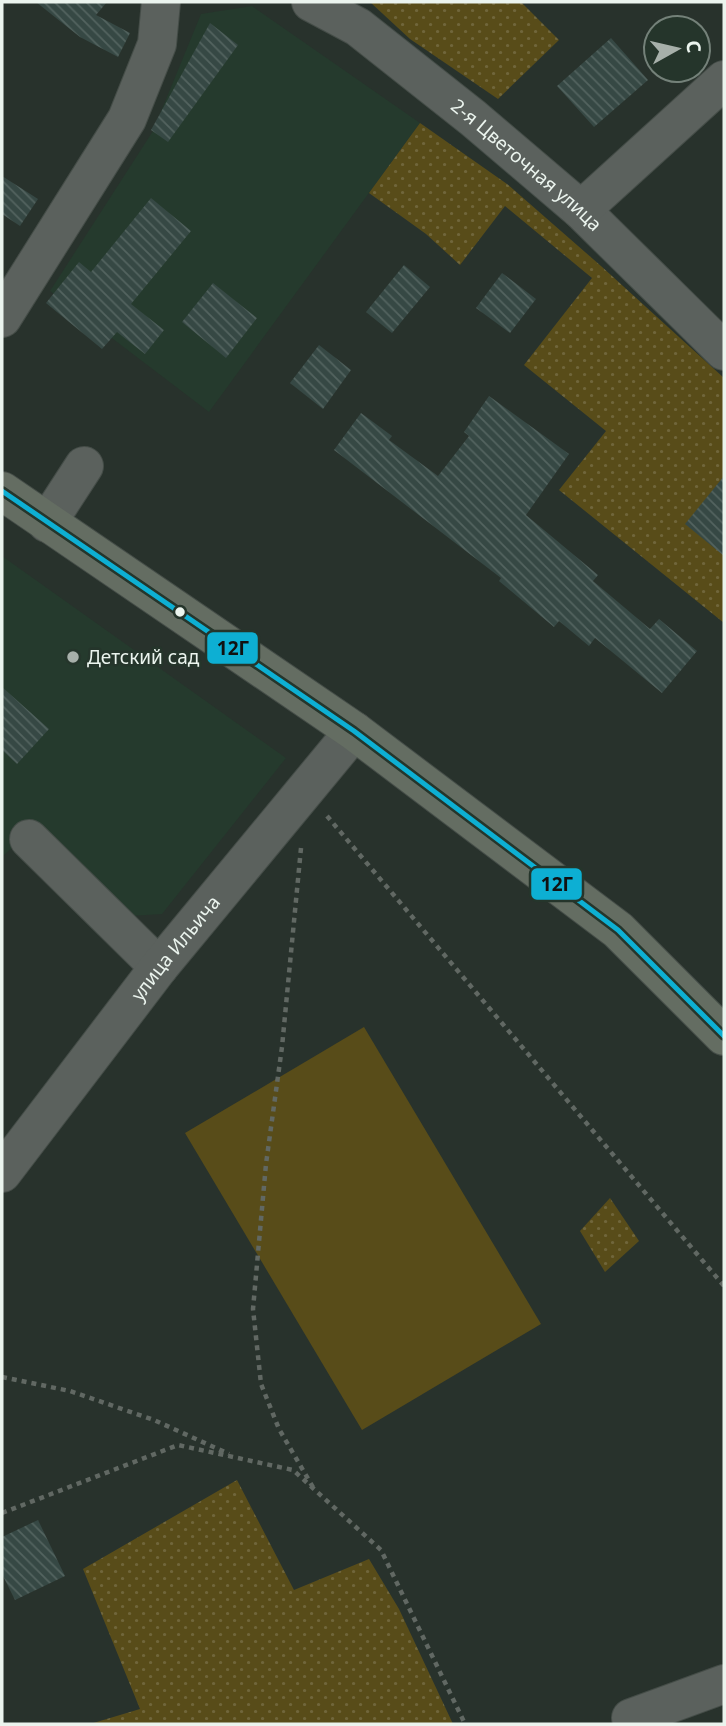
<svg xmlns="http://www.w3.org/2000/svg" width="726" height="1726" font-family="'Noto Sans',sans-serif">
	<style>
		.built { fill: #253a2d }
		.park { fill: url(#park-dots) }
		.pitch { fill: #584c19 }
		.building { fill: url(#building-back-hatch) }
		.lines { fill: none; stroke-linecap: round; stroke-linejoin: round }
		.minor-casing { stroke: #454d48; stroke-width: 40 }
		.major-casing { stroke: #454d48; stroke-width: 40 }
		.path { stroke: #616863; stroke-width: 4.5; stroke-dasharray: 5 5; stroke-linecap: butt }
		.minor { stroke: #5b615d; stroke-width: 38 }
		.major { stroke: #646d62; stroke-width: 38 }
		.bus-1-casing { stroke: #25352b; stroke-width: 10 }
		.bus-1 { stroke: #0dafd3; stroke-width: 5 }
		.bus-dot { fill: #ebf4ee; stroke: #25352b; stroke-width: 2.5 }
		.poi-dot { fill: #a7b0aa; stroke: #25352b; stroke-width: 2.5 }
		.labels { text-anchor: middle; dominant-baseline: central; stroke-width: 5; stroke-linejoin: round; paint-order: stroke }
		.street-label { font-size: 19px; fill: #ebf4ee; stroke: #25352b }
		.poi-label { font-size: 19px; fill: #ebf4ee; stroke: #25352b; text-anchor: start }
		.line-badge { stroke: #25352b; stroke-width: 2.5 }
		.pale-badge-label { font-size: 19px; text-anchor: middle; font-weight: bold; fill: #111 }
	</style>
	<defs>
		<pattern id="park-dots" width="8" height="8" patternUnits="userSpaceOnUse" patternTransform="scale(1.75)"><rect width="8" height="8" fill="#584c19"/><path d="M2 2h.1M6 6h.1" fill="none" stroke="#70663b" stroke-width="1.8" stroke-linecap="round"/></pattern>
		<pattern id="building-back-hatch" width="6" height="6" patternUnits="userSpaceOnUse" patternTransform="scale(1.75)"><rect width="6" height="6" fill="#364844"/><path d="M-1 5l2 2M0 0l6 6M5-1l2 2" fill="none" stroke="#53635f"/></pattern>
	</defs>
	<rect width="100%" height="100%" fill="#28322c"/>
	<!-- built -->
	<g class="built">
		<path d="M 252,6 L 420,123 L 209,412 L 50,291 L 153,131 L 201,14 Z"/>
		<path d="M 2,556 L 286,758 L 162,914 L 130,916 L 37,824 L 2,857 Z"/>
	</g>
	<!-- park -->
	<g class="park">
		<path d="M 370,2 L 521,2 L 559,40 L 498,99 L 410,39 Z"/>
		<path d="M 420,123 L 507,184 L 601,266 L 724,378 L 724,623 L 559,490 L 606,431 L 524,365 L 592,278 L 505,206 L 460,265 L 426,234 L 369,193 Z"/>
		<path d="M 610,1198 L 639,1241 L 605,1272 L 580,1231 Z"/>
		<path d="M 237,1480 L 294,1590 L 369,1559 L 399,1609 L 453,1724 L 90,1724 L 140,1709 L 83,1569 Z"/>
	</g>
	<!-- pitch -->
	<path class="pitch" d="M 364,1027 L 541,1324 L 362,1430 L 185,1133 Z"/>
	<!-- building -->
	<g class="building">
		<path d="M 36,2 L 107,2 L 96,15 L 130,33 L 118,57 L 80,37 Z"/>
		<path d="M 210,23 L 238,45 L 168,142 L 151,130 Z"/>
		<path d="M 611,38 L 648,80 L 594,127 L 557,86 Z"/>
		<path d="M 2,176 L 38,199 L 20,226 L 2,214 Z"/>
		<path d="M 151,198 L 191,231 L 131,304 L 164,330 L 145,354 L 117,332 L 102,349 L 46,303 L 79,262 L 91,272 Z"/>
		<path d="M 404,265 L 430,287 L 392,333 L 366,312 Z"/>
		<path d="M 502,273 L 536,299 L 510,333 L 476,308 Z"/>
		<path d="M 213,283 L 257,318 L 226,358 L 182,322 Z"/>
		<path d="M 319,345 L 351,370 L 323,409 L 290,383 Z"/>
		<path d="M 489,396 L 569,454 L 526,515 L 598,575 L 593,581 L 650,629 L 659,619 L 697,651 L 662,693 L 595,638 L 589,646 L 559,621 L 554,627 L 499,581 L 501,578 L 334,450 L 361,413 L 392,436 L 389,440 L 438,476 L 469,436 L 464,432 Z"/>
		<path d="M 724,476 L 724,556 L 685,524 Z"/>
		<path d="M 2,687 L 49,729 L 17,764 L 2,750 Z"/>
		<path d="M 38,1520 L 65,1576 L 15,1600 L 2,1574 L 2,1537 Z"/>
	</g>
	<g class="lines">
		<defs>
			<g id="minor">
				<path id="s1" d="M 311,2 L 358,27 L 473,118 L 581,210 L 724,351"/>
				<path d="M 581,210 L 724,80"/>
				<path d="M 2,318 L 127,119 L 157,44 L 161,2"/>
				<path d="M 47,523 L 84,466"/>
				<path d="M 29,839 L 159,967"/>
				<path id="s2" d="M 2,1173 L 159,967 L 354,731"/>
				<path d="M 631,1718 L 724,1684"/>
			</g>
			<path id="major" d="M 2,491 L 354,731 L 618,930 L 724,1036"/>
		</defs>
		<!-- minor casing -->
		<use href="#minor" class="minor-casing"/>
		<!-- major casing -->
		<use href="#major" class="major-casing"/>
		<!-- path -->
		<g class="path">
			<path d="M 327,816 L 724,1286"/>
			<path d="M 301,848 L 282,1047 L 266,1164 L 253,1309 L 261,1384 L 279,1429 L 314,1489"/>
			<path d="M 2,1377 L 70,1391 L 154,1420 L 229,1454"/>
			<path d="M 2,1513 L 178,1445 L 293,1470 L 381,1550 L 465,1724"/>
		</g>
		<!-- minor -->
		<use href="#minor" class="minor"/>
		<!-- major -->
		<use href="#major" class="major"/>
		<defs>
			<path id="bus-1" d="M 2,491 L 354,731 L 618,930 L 724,1036"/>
		</defs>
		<!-- bus-1 casing -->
		<use href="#bus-1" class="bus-1-casing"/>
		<!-- bus-1 -->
		<use href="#bus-1" class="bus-1"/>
	</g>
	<!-- markers -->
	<circle class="bus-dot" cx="180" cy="612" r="6"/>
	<circle class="poi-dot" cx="73" cy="657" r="7"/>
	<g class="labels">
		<!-- street labels -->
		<g class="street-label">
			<text stroke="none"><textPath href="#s1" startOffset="271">2-я Цветочная улица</textPath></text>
			<text stroke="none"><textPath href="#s2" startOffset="284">улица Ильича</textPath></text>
		</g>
		<!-- poi labels -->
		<g class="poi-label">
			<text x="87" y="657">Детский сад</text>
		</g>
	</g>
	<g class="line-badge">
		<rect x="206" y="631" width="53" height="34" rx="7" fill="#0dafd3"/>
		<rect x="530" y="867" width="53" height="34" rx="7" fill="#0dafd3"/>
	</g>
	<g class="pale-badge-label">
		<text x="233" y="655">12Г</text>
		<text x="557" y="891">12Г</text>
	</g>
	<!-- border -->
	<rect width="726" height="1726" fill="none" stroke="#ebf4ee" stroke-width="7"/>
	<!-- north arrow -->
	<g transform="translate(677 49) rotate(82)"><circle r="33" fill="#25352b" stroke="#748179" stroke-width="2"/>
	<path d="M0-5L12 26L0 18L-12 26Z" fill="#a7b0aa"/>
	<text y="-10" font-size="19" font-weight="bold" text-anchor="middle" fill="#ebf4ee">С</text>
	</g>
</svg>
